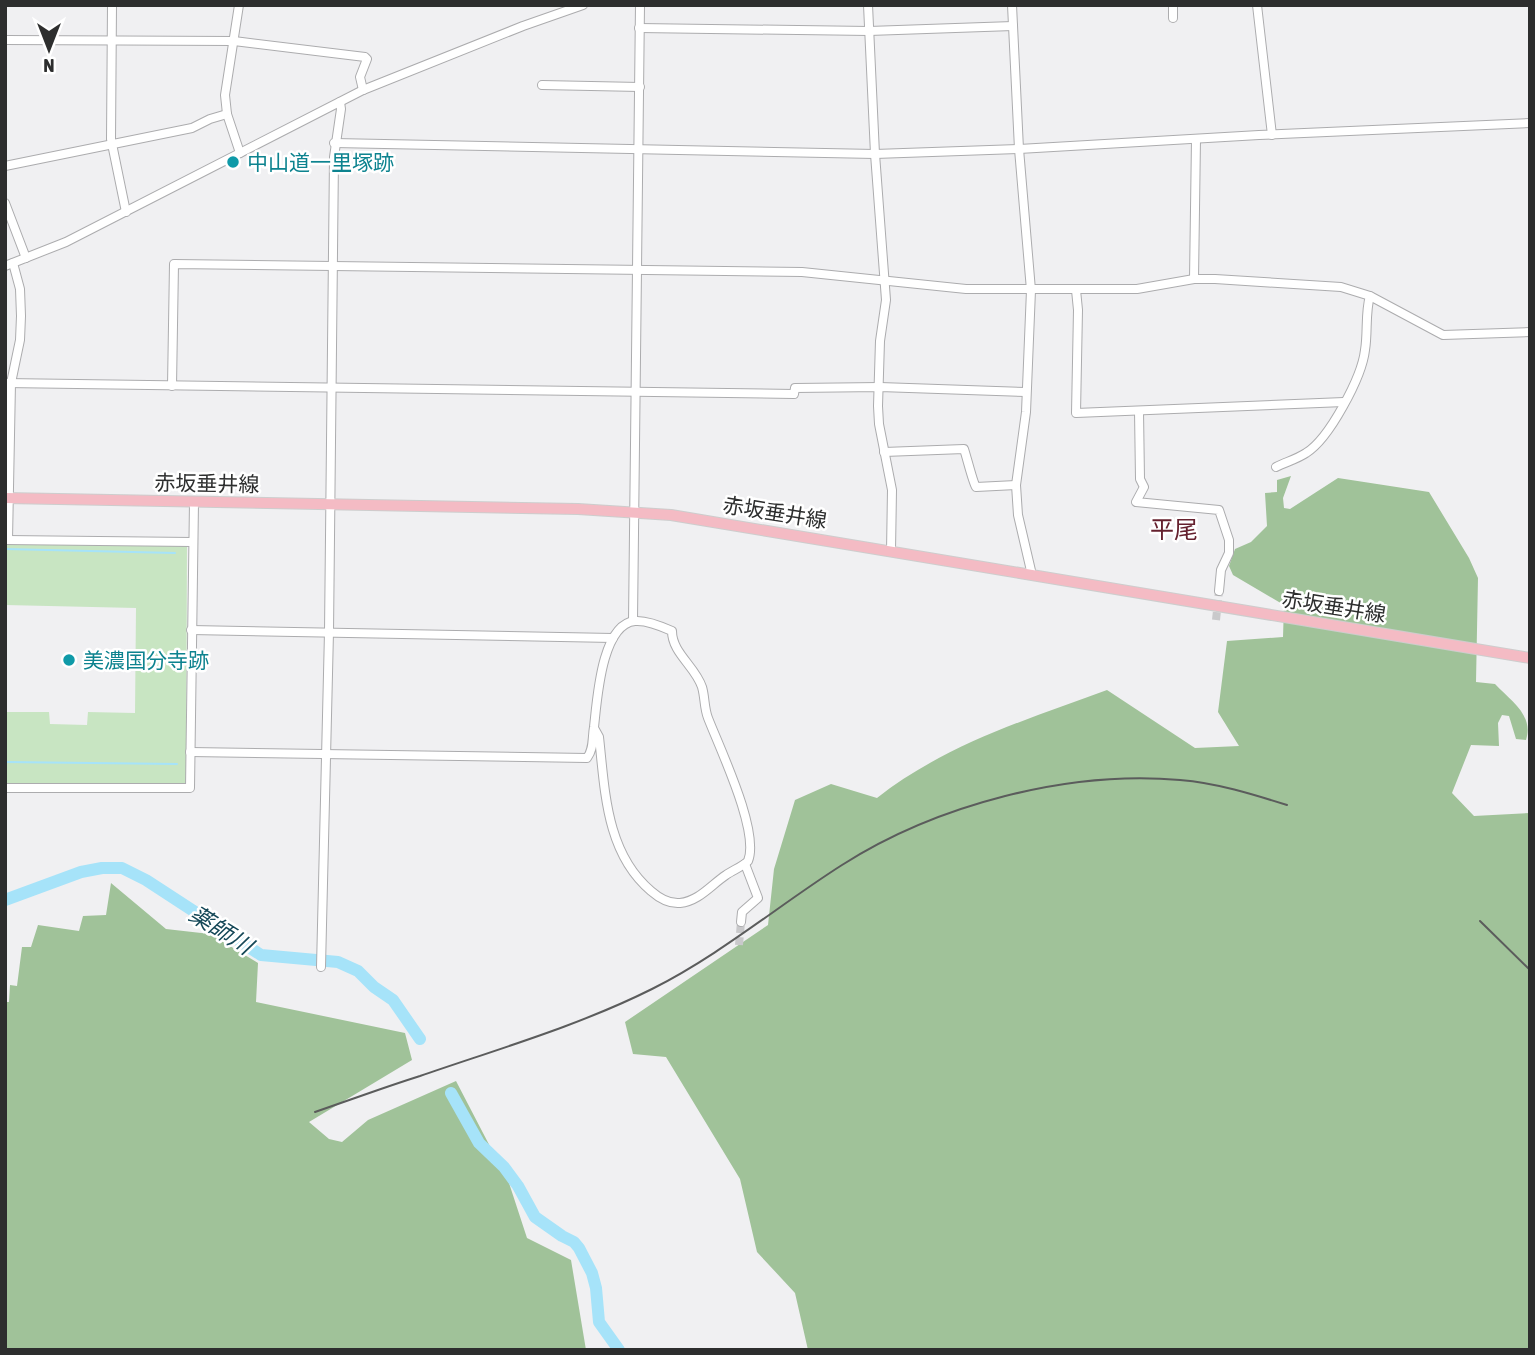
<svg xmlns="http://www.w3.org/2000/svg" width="1535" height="1355" font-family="'Asap Condensed','Noto Sans JP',sans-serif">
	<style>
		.green { fill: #c8e5c2 }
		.forest { fill: #a0c299 }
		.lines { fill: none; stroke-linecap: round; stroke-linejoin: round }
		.stream { stroke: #a6e3f9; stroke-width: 2 }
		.river { stroke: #a6e3f9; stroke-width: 12 }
		.minor-tunnel { stroke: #c9c9cb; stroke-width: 8; stroke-dasharray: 8 4; stroke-linecap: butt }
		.minor-casing { stroke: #acacae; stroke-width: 10 }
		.major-casing { stroke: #cdcdcd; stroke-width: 12 }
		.minor { stroke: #fff; stroke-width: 8 }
		.major { stroke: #f4bbc4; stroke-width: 10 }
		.rail { stroke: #5b5c5c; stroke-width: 2 }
		.culture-dot { fill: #0f9aa8; stroke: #fff; stroke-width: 2.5 }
		.labels { text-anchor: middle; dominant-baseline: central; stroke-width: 5; stroke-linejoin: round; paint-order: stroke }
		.culture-label { font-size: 21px; fill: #0d838f; stroke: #fff; text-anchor: start }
		.street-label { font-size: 21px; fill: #2d2e2e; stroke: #fff }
		.water-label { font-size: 23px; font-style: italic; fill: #154858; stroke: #fff }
		.quarter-label { font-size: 24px; fill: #65202e; stroke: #fff }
	</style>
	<rect width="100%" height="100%" fill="#f0f0f2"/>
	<!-- green -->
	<path class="green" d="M 5,544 L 187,545 L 186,784 L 5,783 L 5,712 L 49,712 L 50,724 L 87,725 L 88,712 L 135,713 L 136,608 L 5,605 Z"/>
	<!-- forest -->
	<g class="forest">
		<path d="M 1291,476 L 1283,498 L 1284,508 L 1290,509 L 1338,478 L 1429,492 L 1469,558 L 1478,578 L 1476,682 L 1495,684 C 1511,701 1534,715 1526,740 L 1516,739 L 1509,716 L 1502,715 L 1498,723 L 1499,746 L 1471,745 L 1452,793 L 1474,816 L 1530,813 L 1530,1350 L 808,1350 L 795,1293 L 757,1252 L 740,1179 L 666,1057 L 633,1054 L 625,1022 L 768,925 L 774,869 L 795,800 L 831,784 L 877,798 C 944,745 1028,719 1107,690 L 1195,748 L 1239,746 L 1218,712 L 1227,641 L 1283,637 L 1284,605 L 1233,575 L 1229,566 L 1235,549 L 1251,542 L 1267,526 L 1265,493 L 1277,492 L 1277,480 Z"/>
		<path d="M 111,883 L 166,929 L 210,934 L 258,963 L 256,1002 L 405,1033 L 412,1060 L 309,1122 L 329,1139 L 342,1142 L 368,1120 L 456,1081 L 509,1183 L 527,1238 L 571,1260 L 586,1350 L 5,1350 L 5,1002 L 9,1002 L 10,985 L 17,986 L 22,947 L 31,947 L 38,925 L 79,931 L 83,916 L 106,915 Z"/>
	</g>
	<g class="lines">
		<!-- stream -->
		<g class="stream">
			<path d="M 5,549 L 175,553"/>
			<path d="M 5,762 L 177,764"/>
		</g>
		<!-- river -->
		<g class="river">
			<path d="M 5,900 L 81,872 L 102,868 L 122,868 L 146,880 L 261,955 L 338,962 L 358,971 L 374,987 L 393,1000 L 420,1039"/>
			<path d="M 451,1093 L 479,1143 L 504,1167 L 518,1186 L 535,1217 L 562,1236 L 574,1242 L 579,1248 L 592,1273 L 596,1288 L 599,1322 L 619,1350"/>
		</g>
		<!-- minor-tunnel -->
		<g class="minor-tunnel">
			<path d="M 1216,620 L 1219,591"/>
			<path d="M 739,945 L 741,922"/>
		</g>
		<defs>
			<g id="minor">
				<path d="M 112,5 L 111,139 L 126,212"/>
				<path d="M 239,5 L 225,95 L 227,114 L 240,153"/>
				<path d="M 868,5 L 875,154 L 886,300 L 880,341 L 878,406 L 879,424 L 892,490 L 891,551"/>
				<path d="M 1012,5 L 1019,149 L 1031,290 L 1026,412 L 1016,485 L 1018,515 L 1032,575"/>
				<path d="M 1173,5 L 1173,18"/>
				<path d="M 1257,5 L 1272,135"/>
				<path d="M 639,28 L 869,31 L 1013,26"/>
				<path d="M 5,40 L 234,41 L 365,57 L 367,59 L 360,77 L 363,90"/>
				<path d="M 542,85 L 640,87"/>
				<path d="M 334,143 L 875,154 L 1019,149 L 1259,135 L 1530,123"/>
				<path d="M 5,166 L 192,128 L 210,119 L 227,114"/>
				<path d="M 5,203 L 26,258"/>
				<path d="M 5,266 L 66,242 L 363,90 L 523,26 L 583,5"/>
				<path d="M 1194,279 L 1196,139"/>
				<path d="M 1076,290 L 1078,310 L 1076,413 L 1344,402"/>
				<path d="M 5,383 L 794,394 L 795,388 L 880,387 L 1026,392"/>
				<path d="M 172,386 L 174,264 L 802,272 L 966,289 L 1137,289 L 1194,279 L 1215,279 L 1341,287 L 1370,296 L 1443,335 L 1530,332"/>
				<path d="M 1139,411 L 1140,479 L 1144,487 L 1136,502 L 1219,510 L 1229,540 L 1229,553 L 1221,570 L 1219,591"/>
				<path d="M 884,452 L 964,449 C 967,458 973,483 976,487 L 1016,485"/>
				<path d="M 1276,467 C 1286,462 1297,459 1306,453 C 1329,439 1362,377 1365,350 C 1368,332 1365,313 1370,296"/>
				<path d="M 6,540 L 192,542"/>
				<path d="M 8,540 L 11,383 L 20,340 L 21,316 L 20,289 L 13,263"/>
				<path d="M 633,621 L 640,5"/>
				<path d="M 191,630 L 613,638"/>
				<path d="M 190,752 L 587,758 C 594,749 592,738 594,727 C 597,702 601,624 635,621 C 647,620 661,626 672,631 C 672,653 695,666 702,687 C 705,697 704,708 708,718 C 720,749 760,832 748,861 C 742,867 733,870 726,875 C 711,885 699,901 680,903 C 669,904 659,898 651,891 C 606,853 605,791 599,737 L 594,728"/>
				<path d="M 5,788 L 190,788 L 194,502"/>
				<path d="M 741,922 L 742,912 L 758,898 L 745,864"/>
				<path d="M 321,967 L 329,632 L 334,157 L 341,109 L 340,102"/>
			</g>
			<path id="major" d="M 5,498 L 578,509 L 671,515 L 1530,658"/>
		</defs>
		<!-- minor casing -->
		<use href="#minor" class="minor-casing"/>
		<!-- major casing -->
		<use href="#major" class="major-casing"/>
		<!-- minor -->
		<use href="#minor" class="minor"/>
		<!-- major -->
		<use href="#major" class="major"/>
		<!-- rail -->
		<g class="rail">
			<path d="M 1480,921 L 1530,970"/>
			<path d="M 315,1112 C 350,1100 385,1087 420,1076 C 498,1049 578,1026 652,989 C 720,955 779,905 842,865 C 936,805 1068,770 1180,780 C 1217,783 1252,794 1287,805"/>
		</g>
	</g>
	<!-- markers -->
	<g class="culture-dot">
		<circle cx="233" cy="162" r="7"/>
		<circle cx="69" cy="660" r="7"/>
	</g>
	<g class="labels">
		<!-- culture labels -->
		<g class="culture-label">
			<text x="247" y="162">中山道一里塚跡</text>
			<text x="83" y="660">美濃国分寺跡</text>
		</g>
		<!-- street labels -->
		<g class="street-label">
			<text transform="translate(207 483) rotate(1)">赤坂垂井線</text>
			<text transform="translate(775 512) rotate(9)">赤坂垂井線</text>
			<text transform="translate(1334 606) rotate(9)">赤坂垂井線</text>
		</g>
		<!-- water labels -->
		<g class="water-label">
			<text transform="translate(221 930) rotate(32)">薬師川</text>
		</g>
		<!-- quarter labels -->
		<g class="quarter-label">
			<text x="1174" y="529">平尾</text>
		</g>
	</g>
	<!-- border -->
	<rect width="1535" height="1355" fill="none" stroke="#2d2e2e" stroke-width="14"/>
	<!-- north arrow -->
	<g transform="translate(49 49) rotate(180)" stroke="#ffffff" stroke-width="5" paint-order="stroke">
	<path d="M0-5L12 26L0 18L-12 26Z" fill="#2d2e2e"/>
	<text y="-10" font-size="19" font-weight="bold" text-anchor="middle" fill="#2d2e2e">N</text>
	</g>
</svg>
